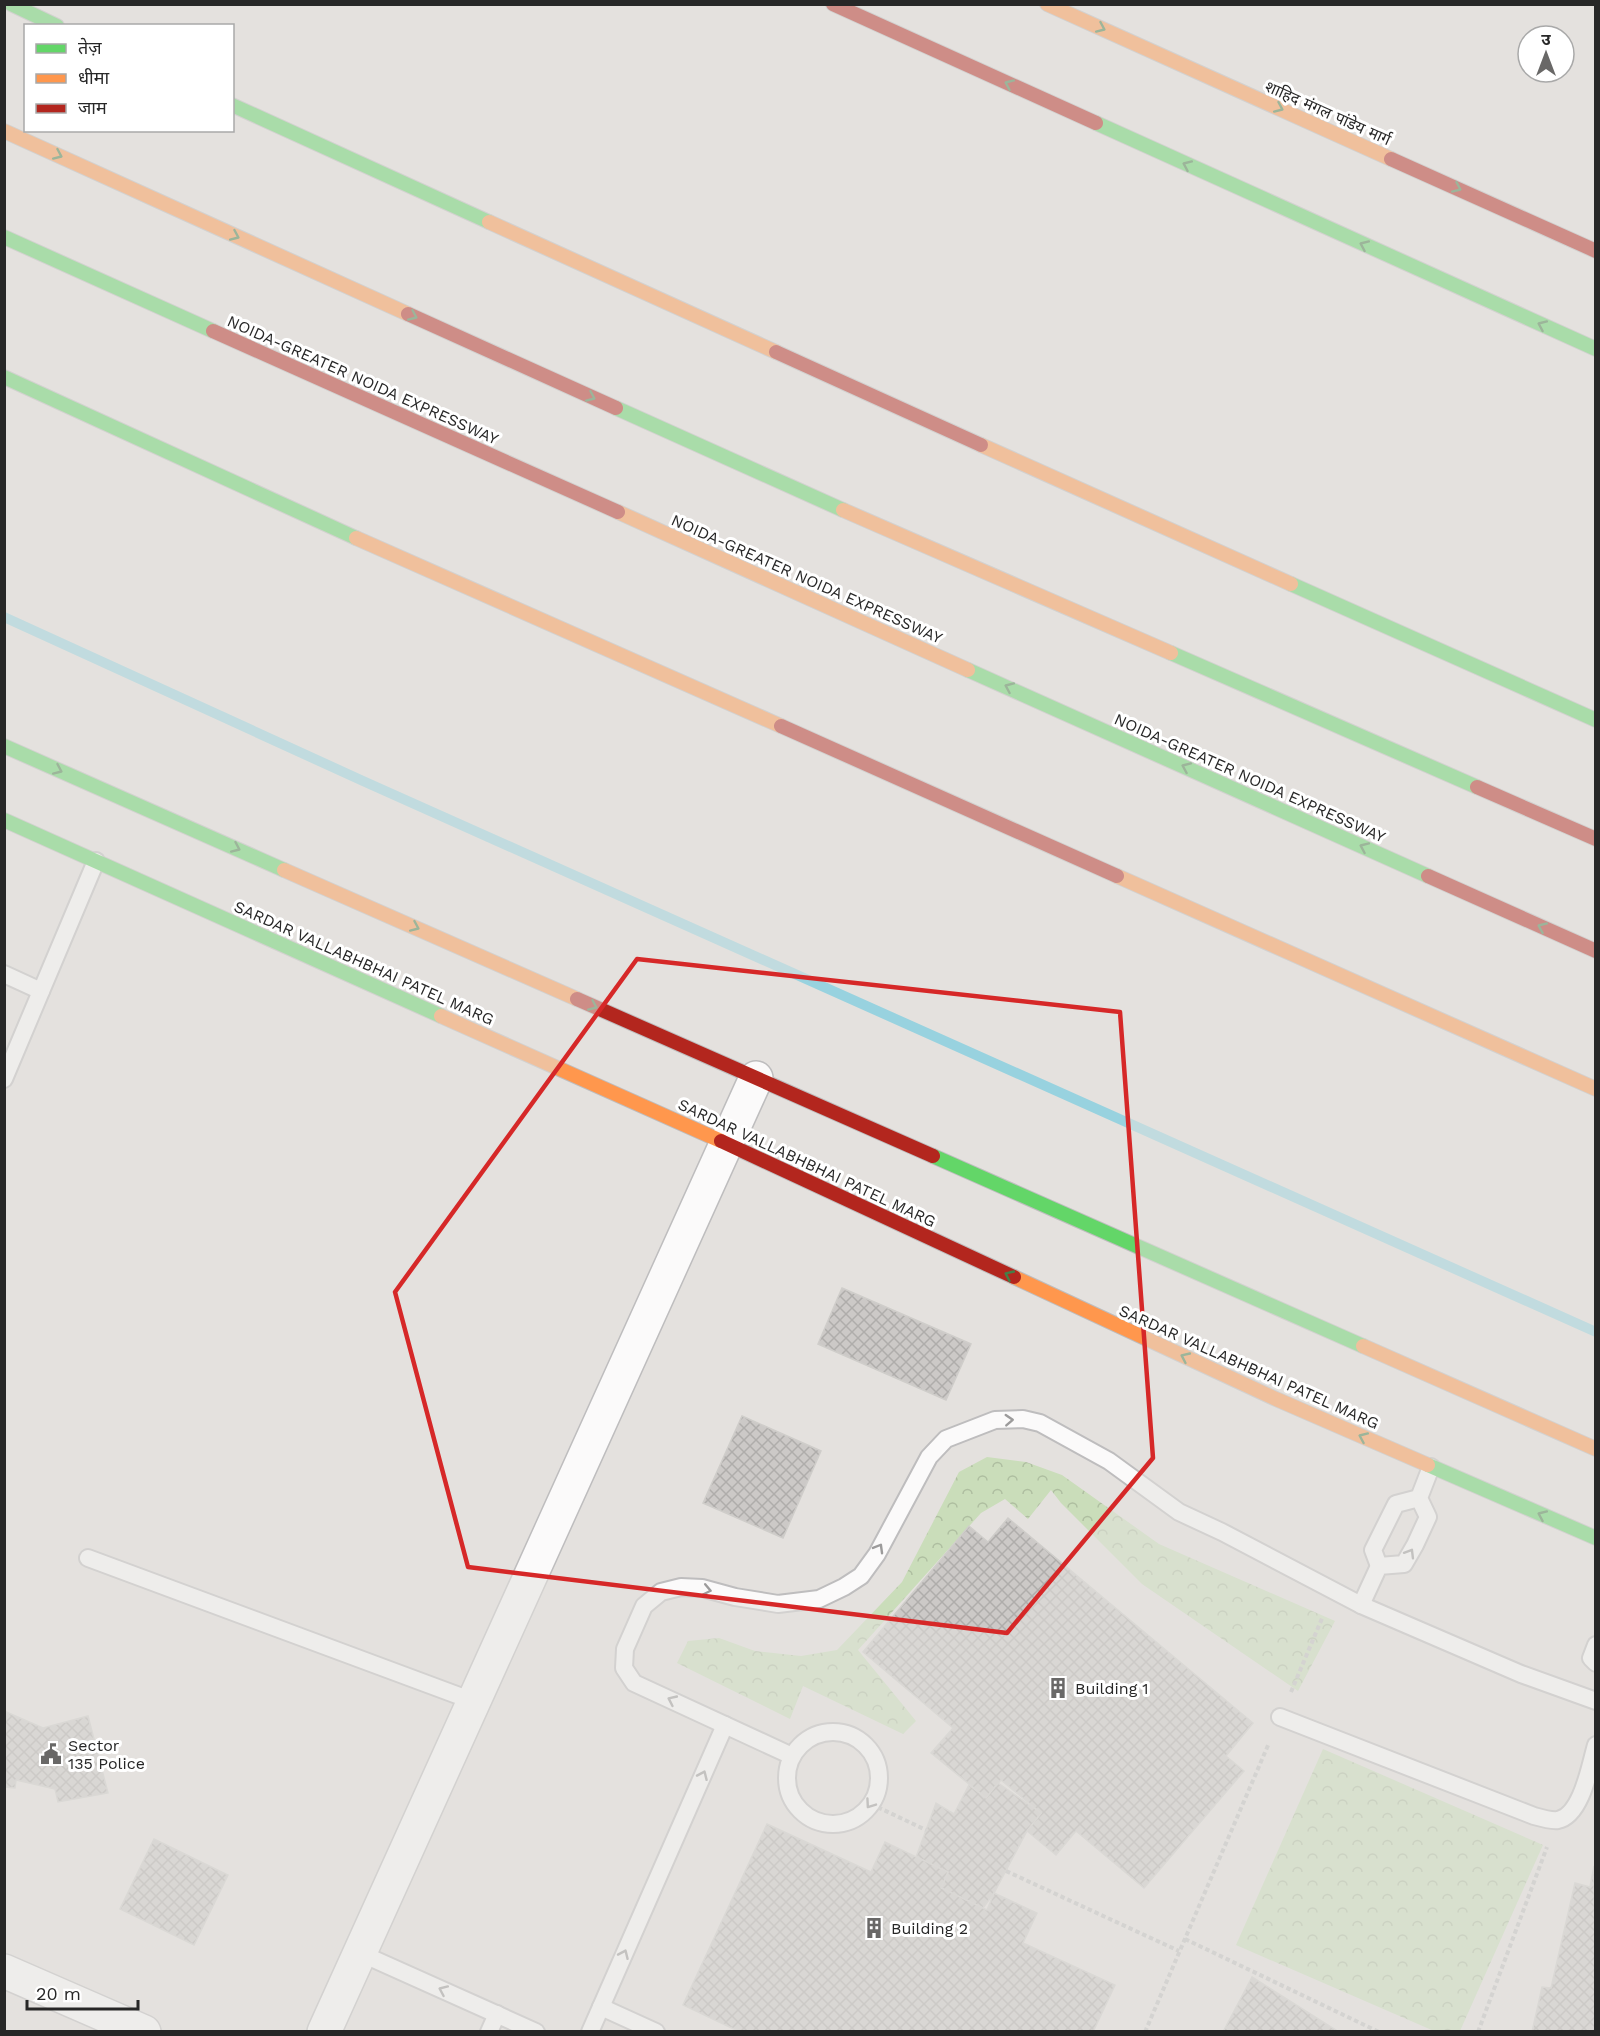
<svg xmlns="http://www.w3.org/2000/svg" width="1600" height="2036" font-family="'Work Sans','Noto Sans Devanagari',sans-serif">
	<style>
		.park { fill: url(#park-crowns) }
		.lines { fill: none; stroke-linecap: round; stroke-linejoin: round }
		.stream { stroke: #98d2df; stroke-width: 10 }
		.building { fill: url(#building-cross-hatch); stroke: #cfcdca; stroke-width: 1.5 }
		.lane-casing { stroke: #bebdbe; stroke-width: 20 }
		.street-casing { stroke: #bebdbe; stroke-width: 36 }
		.fast-casing { stroke: #bebdbe; stroke-width: 16 }
		.slow-casing { stroke: #bebdbe; stroke-width: 16 }
		.jam-casing { stroke: #bebdbe; stroke-width: 16 }
		.path { stroke: #c1c0c0; stroke-width: 4; stroke-dasharray: 4.5 3; stroke-linecap: butt }
		.lane { stroke: #fbfafa; stroke-width: 16 }
		.street { stroke: #fbfafa; stroke-width: 33 }
		.fast { stroke: #63d668; stroke-width: 14 }
		.slow { stroke: #ff974d; stroke-width: 14 }
		.jam { stroke: #b3261e; stroke-width: 14 }
		.oneway { stroke: #457e48 }
		.oneway2 { stroke: #9c9b9b }
		.marked { fill: none; stroke: #d62828; stroke-width: 4.5; stroke-linejoin: round }
		.labels { text-anchor: middle; dominant-baseline: central; stroke-width: 6; stroke-linejoin: round; paint-order: stroke }
		.street-label { font-size: 16px; fill: #272727; stroke: #fff }
		.poi-label { font-size: 16px; fill: #272727; stroke: #fff; text-anchor: start }
	</style>
	<defs>
		<pattern id="park-crowns" width="20" height="18" patternUnits="userSpaceOnUse" patternTransform="scale(1.5)"><rect width="20" height="18" fill="#caddba"/><path d="M2 6a3 3 0 1 1 6 0M12 15a3 3 0 1 1 6 0" fill="none" stroke="#aebea0"/></pattern>
		<pattern id="building-cross-hatch" width="8" height="8" patternUnits="userSpaceOnUse" patternTransform="scale(1.5)"><rect width="8" height="8" fill="#ccc9c7"/><path d="M0 0l8 8M0 8l8-8" fill="none" stroke="#afadab"/></pattern>
	</defs>
	<rect width="100%" height="100%" fill="#e4e1de"/>
	<!-- park -->
	<g class="park">
		<path d="M 987,1457 L 1026,1462 L 1062,1475 L 1159,1544 L 1335,1621 L 1298,1691 L 1142,1584 L 1061,1503 L 1051,1490 L 1028,1519 L 1005,1499 L 981,1513 L 858,1650 L 916,1721 L 903,1734 L 803,1686 L 790,1719 L 677,1663 L 688,1641 L 719,1638 L 755,1651 L 801,1656 L 837,1650 L 902,1582 L 959,1472 Z"/>
		<path d="M 1323,1749 L 1543,1845 L 1460,2031 L 1434,2031 L 1236,1945 Z"/>
	</g>
	<g class="lines">
		<!-- stream -->
		<path class="stream" d="M 4,617 L 363,781 L 1596,1332"/>
	</g>
	<!-- building -->
	<g class="building">
		<path d="M 842,1288 L 971,1344 L 946,1400 L 818,1344 Z"/>
		<path d="M 742,1416 L 821,1451 L 783,1538 L 703,1503 Z"/>
		<path d="M 1008,1518 L 1253,1723 L 1226,1756 L 1244,1771 L 1144,1888 L 1076,1831 L 1056,1855 L 1027,1831 L 1041,1813 L 1001,1780 L 986,1798 L 931,1753 L 953,1728 L 863,1652 L 969,1526 L 988,1542 Z"/>
		<path d="M 4,1711 L 43,1728 L 88,1716 L 108,1793 L 58,1802 L 55,1789 L 16,1780 L 15,1788 L 4,1787 Z"/>
		<path d="M 998,1783 L 1041,1813 L 1027,1831 L 994,1893 L 983,1908 L 941,1888 L 948,1872 L 916,1857 L 936,1803 L 954,1814 L 969,1785 L 986,1798 Z"/>
		<path d="M 767,1824 L 871,1872 L 885,1842 L 948,1872 L 941,1888 L 987,1910 L 994,1893 L 1037,1913 L 1023,1943 L 1115,1985 L 1093,2032 L 740,2032 L 683,2005 Z"/>
		<path d="M 154,1839 L 228,1875 L 194,1945 L 120,1909 Z"/>
		<path d="M 1594,1866 L 1596,2032 L 1532,2032 L 1542,1987 L 1551,1988 L 1575,1883 L 1590,1887 Z"/>
		<path d="M 1252,1977 L 1339,2032 L 1223,2032 Z"/>
	</g>
	<g class="lines">
		<defs>
			<g id="lane">
				<path d="M 4,974 L 41,991"/>
				<path d="M 4,1079 L 96,861"/>
				<path d="M 88,1558 L 473,1701"/>
				<path d="M 1379,1566 L 1373,1550 L 1396,1504 L 1419,1498"/>
				<path d="M 1361,1605 L 1379,1566 L 1404,1564 L 1415,1545 L 1428,1517 L 1419,1498 L 1431,1467"/>
				<path d="M 1596,1645 L 1591,1658 L 1596,1663"/>
				<path d="M 1280,1717 L 1534,1816 C 1541,1818 1551,1821 1558,1820 C 1582,1815 1590,1765 1596,1745"/>
				<circle cx="833" cy="1778" r="46"/>
				<path d="M 792,1756 L 634,1683 L 624,1668 L 625,1649 L 644,1606 L 661,1592 L 681,1587 L 702,1588 L 735,1597 L 778,1604 L 819,1599 L 844,1587 L 861,1576 L 877,1554 L 929,1457 L 946,1439 L 995,1420 L 1023,1419 L 1040,1423 L 1109,1461 L 1179,1512 L 1222,1532 L 1361,1605 L 1521,1674 L 1596,1701"/>
				<path d="M 360,1953 L 536,2032"/>
				<path d="M 601,2007 L 656,2032"/>
				<path d="M 489,2032 L 497,2014"/>
				<path d="M 590,2032 L 725,1725"/>
			</g>
			<g id="street">
				<path d="M 4,1971 L 144,2032"/>
				<path d="M 324,2032 L 756,1078"/>
			</g>
			<g id="fast">
				<path d="M 11,4 L 57,26"/>
				<path d="M 232,105 L 489,222"/>
				<path d="M 1096,123 L 1596,349"/>
				<path d="M 4,237 L 213,331"/>
				<path d="M 4,377 L 356,538"/>
				<path d="M 616,408 L 843,510"/>
				<path d="M 1291,584 L 1596,720"/>
				<path d="M 1171,653 L 1477,787"/>
				<path d="M 968,670 L 1428,876"/>
				<path d="M 4,746 L 284,870"/>
				<path d="M 4,820 L 441,1016"/>
				<path d="M 933,1156 L 1363,1346"/>
				<path d="M 1428,1465 L 1596,1538"/>
			</g>
			<g id="slow">
				<path d="M 1047,4 L 1391,159"/>
				<path d="M 4,131 L 408,314"/>
				<path d="M 489,222 L 776,352"/>
				<path d="M 981,445 L 1291,584"/>
				<path d="M 843,510 L 1171,653"/>
				<path d="M 618,512 L 968,670"/>
				<path d="M 356,538 L 781,726"/>
				<path d="M 284,870 L 577,999"/>
				<path d="M 1117,876 L 1596,1089"/>
				<path d="M 441,1016 L 721,1141"/>
				<path d="M 1014,1277 L 1276,1399 L 1428,1465"/>
				<path d="M 1363,1346 L 1596,1449"/>
			</g>
			<g id="jam">
				<path d="M 833,4 L 1096,123"/>
				<path d="M 1391,159 L 1596,251"/>
				<path d="M 408,314 L 616,408"/>
				<path d="M 213,331 L 618,512"/>
				<path d="M 776,352 L 981,445"/>
				<path d="M 781,726 L 1117,876"/>
				<path d="M 1477,787 L 1596,839"/>
				<path d="M 1428,876 L 1596,951"/>
				<path d="M 577,999 L 933,1156"/>
				<path d="M 721,1141 L 1014,1277"/>
			</g>
		</defs>
		<!-- lane casing -->
		<use href="#lane" class="lane-casing"/>
		<!-- street casing -->
		<use href="#street" class="street-casing"/>
		<!-- fast casing -->
		<use href="#fast" class="fast-casing"/>
		<!-- slow casing -->
		<use href="#slow" class="slow-casing"/>
		<!-- jam casing -->
		<use href="#jam" class="jam-casing"/>
		<!-- path -->
		<g class="path">
			<path d="M 1291,1692 L 1323,1616"/>
			<path d="M 871,1804 L 926,1830"/>
			<path d="M 1006,1871 L 1179,1951"/>
			<path d="M 1185,1939 L 1379,2032"/>
			<path d="M 1145,2032 L 1269,1743"/>
			<path d="M 1478,2032 L 1547,1847"/>
		</g>
		<!-- lane -->
		<use href="#lane" class="lane"/>
		<!-- street -->
		<use href="#street" class="street"/>
		<!-- fast -->
		<use href="#fast" class="fast"/>
		<!-- slow -->
		<use href="#slow" class="slow"/>
		<!-- jam -->
		<use href="#jam" class="jam"/>
	</g>
	<!-- one-way arrows -->
	<defs><path id="oneway-chevron" d="M-2-3.5L2.5 0L-2 3.5" fill="none" stroke-width="1.6" stroke-linecap="round" stroke-linejoin="round" transform="scale(1.5)"/></defs>
	<g class="oneway">
		<use href="#oneway-chevron" transform="translate(1101 28) rotate(24)"/>
		<use href="#oneway-chevron" transform="translate(1009 84) rotate(-156)"/>
		<use href="#oneway-chevron" transform="translate(1279 108) rotate(24)"/>
		<use href="#oneway-chevron" transform="translate(58 155) rotate(24)"/>
		<use href="#oneway-chevron" transform="translate(1187 165) rotate(-156)"/>
		<use href="#oneway-chevron" transform="translate(1457 188) rotate(24)"/>
		<use href="#oneway-chevron" transform="translate(235 236) rotate(24)"/>
		<use href="#oneway-chevron" transform="translate(1364 245) rotate(-156)"/>
		<use href="#oneway-chevron" transform="translate(413 316) rotate(24)"/>
		<use href="#oneway-chevron" transform="translate(1542 325) rotate(-156)"/>
		<use href="#oneway-chevron" transform="translate(591 397) rotate(24)"/>
		<use href="#oneway-chevron" transform="translate(1009 687) rotate(-156)"/>
		<use href="#oneway-chevron" transform="translate(1186 767) rotate(-156)"/>
		<use href="#oneway-chevron" transform="translate(58 770) rotate(24)"/>
		<use href="#oneway-chevron" transform="translate(1364 847) rotate(-156)"/>
		<use href="#oneway-chevron" transform="translate(236 848) rotate(24)"/>
		<use href="#oneway-chevron" transform="translate(415 927) rotate(24)"/>
		<use href="#oneway-chevron" transform="translate(1542 927) rotate(-156)"/>
		<use href="#oneway-chevron" transform="translate(593 1006) rotate(24)"/>
		<use href="#oneway-chevron" transform="translate(1009 1275) rotate(-155)"/>
		<use href="#oneway-chevron" transform="translate(1185 1357) rotate(-155)"/>
		<use href="#oneway-chevron" transform="translate(1363 1437) rotate(-156)"/>
		<use href="#oneway-chevron" transform="translate(1542 1515) rotate(-156)"/>
	</g>
	<g class="oneway2">
		<use href="#oneway-chevron" transform="translate(1009 1420) rotate(-3)"/>
		<use href="#oneway-chevron" transform="translate(879 1548) rotate(-60)"/>
		<use href="#oneway-chevron" transform="translate(1410 1553) rotate(-59)"/>
		<use href="#oneway-chevron" transform="translate(707 1590) rotate(12)"/>
		<use href="#oneway-chevron" transform="translate(672 1700) rotate(-155)"/>
		<use href="#oneway-chevron" transform="translate(703 1775) rotate(-66)"/>
		<use href="#oneway-chevron" transform="translate(870 1804) rotate(125)"/>
		<use href="#oneway-chevron" transform="translate(624 1954) rotate(-66)"/>
		<use href="#oneway-chevron" transform="translate(443 1990) rotate(-156)"/>
	</g>
	<!-- marked area -->
	<path d="M0 0H1600V2036H0ZM 637,959 L 1120,1012 L 1153,1458 L 1007,1633 L 468,1567 L 395,1292 Z" fill="#e4e1de" fill-opacity=".55" fill-rule="evenodd"/>
	<path class="marked" d="M 637,959 L 1120,1012 L 1153,1458 L 1007,1633 L 468,1567 L 395,1292 Z"/>
	<!-- icons -->
	<defs>
		<symbol id="building-bare" viewBox="-9 -9 18 18"><path d="M-4-6H4V6H1V3H-1V6H-4ZM-2.5-4.3h1.7v1.8h-1.7ZM.8-4.3h1.7v1.8H.8ZM-2.5-1h1.7V.8h-1.7ZM.8-1h1.7V.8H.8Z" fill="#696867" stroke="#fff" stroke-width="2.5" paint-order="stroke"/></symbol>
		<symbol id="civic-bare" viewBox="-9 -9 18 18"><path d="M-.6-6.5H3V-4.5H.6V-3L4-1V1h2V6H-6V1h2V-1L-.6-3ZM-1.2 2.5V6h2.4V2.5Z" fill="#696867" stroke="#fff" stroke-width="2.5" paint-order="stroke"/></symbol>
	</defs>
	<g fill-rule="evenodd">
		<use href="#building-bare" x="1043" y="1673" width="30" height="30"/>
		<use href="#civic-bare" x="36" y="1739" width="30" height="30"/>
		<use href="#building-bare" x="859" y="1913" width="30" height="30"/>
	</g>
	<g class="labels">
		<!-- street labels -->
		<g class="street-label">
			<text transform="translate(1328 113) rotate(24)">शाहिद मंगल पांडेय मार्ग</text>
			<text transform="translate(363 380) rotate(24)">NOIDA-GREATER NOIDA EXPRESSWAY</text>
			<text transform="translate(807 579) rotate(24)">NOIDA-GREATER NOIDA EXPRESSWAY</text>
			<text transform="translate(1250 778) rotate(24)">NOIDA-GREATER NOIDA EXPRESSWAY</text>
			<text transform="translate(364 963) rotate(24)">SARDAR VALLABHBHAI PATEL MARG</text>
			<text transform="translate(807 1163) rotate(25)">SARDAR VALLABHBHAI PATEL MARG</text>
			<text transform="translate(1249 1367) rotate(24)">SARDAR VALLABHBHAI PATEL MARG</text>
		</g>
		<!-- poi labels -->
		<g class="poi-label">
			<text x="1075" y="1688">Building 1</text>
			<text x="68" y="1745">Sector<tspan x="68" dy="18">135 Police</tspan></text>
			<text x="891" y="1928">Building 2</text>
		</g>
	</g>
	<!-- border -->
	<rect width="1600" height="2036" fill="none" stroke="#272727" stroke-width="12"/>
	<!-- legend -->
	<rect x="24" y="24" width="210" height="108" fill="#ffffff" stroke="#a9a9a9" stroke-width="1.5"/>
	<rect x="36" y="44" width="30" height="9" fill="#63d668" stroke="#a9a9a9" stroke-width="1.5"/>
	<text x="78" y="54" font-size="18" fill="#272727">तेज़</text>
	<rect x="36" y="74" width="30" height="9" fill="#ff974d" stroke="#a9a9a9" stroke-width="1.5"/>
	<text x="78" y="84" font-size="18" fill="#272727">धीमा</text>
	<rect x="36" y="104" width="30" height="9" fill="#b3261e" stroke="#a9a9a9" stroke-width="1.5"/>
	<text x="78" y="114" font-size="18" fill="#272727">जाम</text>
	<!-- north arrow -->
	<g transform="translate(1546 54)"><circle r="28" fill="#ffffff" stroke="#a9a9a9" stroke-width="1.5"/>
	<path d="M0-4.5L10 22L0 15L-10 22Z" fill="#696867"/>
	<text y="-9" font-size="16" font-weight="bold" text-anchor="middle" fill="#272727">उ</text>
	</g>
	<!-- scale -->
	<path d="M27 2000v9h111v-9" fill="none" stroke="#272727" stroke-width="3"/>
	<text x="36" y="2000" font-size="18" fill="#272727" stroke="#ffffff" stroke-width="4.5" paint-order="stroke">20 m</text>
</svg>
